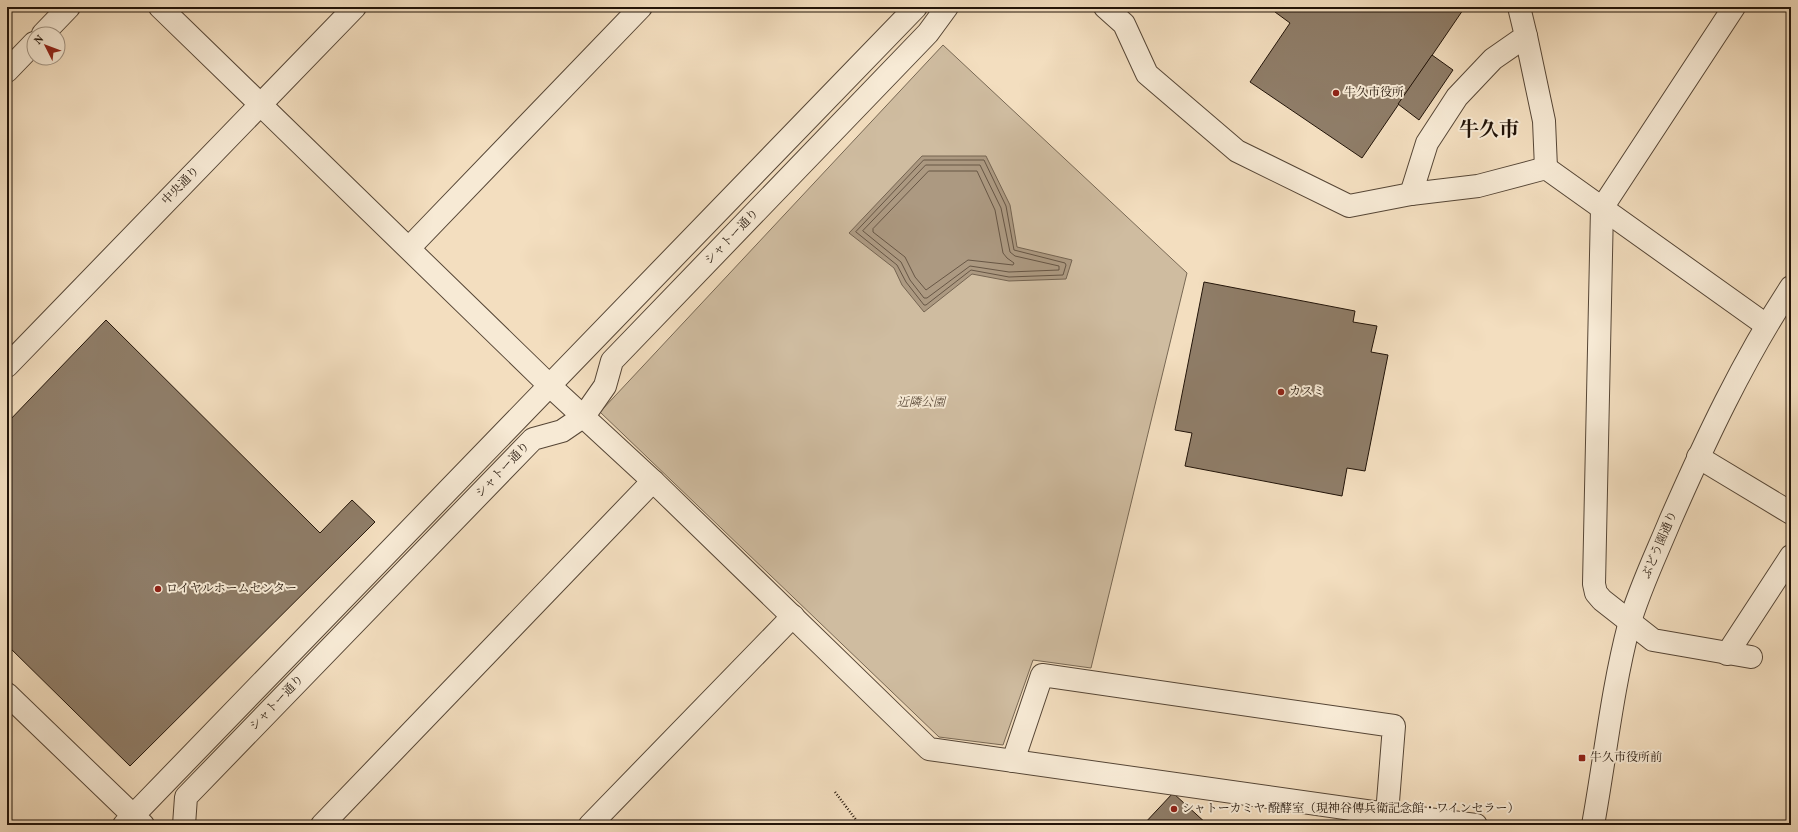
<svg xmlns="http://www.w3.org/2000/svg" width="1798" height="832" font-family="Vollkorn,'Noto Serif JP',serif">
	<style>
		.green { fill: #cfbca0; stroke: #786854 }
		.water { fill: #ac9981; stroke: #756451 }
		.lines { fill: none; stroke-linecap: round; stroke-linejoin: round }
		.shore { stroke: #675645; stroke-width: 1 }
		.building { fill: #8f7d68; stroke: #221409 }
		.minor-casing { stroke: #564636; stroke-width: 24 }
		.path { stroke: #221409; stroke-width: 2.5; stroke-dasharray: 1 2; stroke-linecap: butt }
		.minor { stroke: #f7ead5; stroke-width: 22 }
		.poi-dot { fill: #8f2418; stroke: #f7ead5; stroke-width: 1.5 }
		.labels { text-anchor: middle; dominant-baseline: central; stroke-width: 4; stroke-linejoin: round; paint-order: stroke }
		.poi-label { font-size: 12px; fill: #221409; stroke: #f7ead5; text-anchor: start }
		.street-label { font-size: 12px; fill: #221409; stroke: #f7ead5 }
		.park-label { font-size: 12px; font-style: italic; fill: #5f4f3e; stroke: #f7ead5 }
		.town-label { font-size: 20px; font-weight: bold; fill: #221409; stroke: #f7ead5 }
	</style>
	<rect width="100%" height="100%" fill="#f3debf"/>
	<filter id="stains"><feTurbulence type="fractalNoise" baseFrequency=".005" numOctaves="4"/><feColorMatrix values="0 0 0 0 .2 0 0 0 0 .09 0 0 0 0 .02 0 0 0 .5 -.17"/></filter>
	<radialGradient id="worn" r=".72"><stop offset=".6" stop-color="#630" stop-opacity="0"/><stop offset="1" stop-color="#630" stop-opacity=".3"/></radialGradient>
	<!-- green -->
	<path class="green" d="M 943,45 L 1187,273 L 1091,668 L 1033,660 L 1003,745 L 939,737 L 600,412 Z"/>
	<!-- water -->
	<path class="water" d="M 922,156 L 986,156 L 1010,205 L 1017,247 L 1072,260 L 1066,279 L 1009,281 L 972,274 L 924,312 L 902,285 L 894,268 L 849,233 Z"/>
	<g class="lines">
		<!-- shore -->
		<g class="shore">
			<path d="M 924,160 L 984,160 L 1006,206 L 1014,250 L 1065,263 L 1066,265 L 1063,275 L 1009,277 L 971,270 L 926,305 L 924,305 L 906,282 L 897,265 L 856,232 Z"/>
			<path d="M 926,165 L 980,165 L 1001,208 L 1010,252 L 1015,256 L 1059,266 L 1059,270 L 1009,272 L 970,266 L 927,298 L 924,298 L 910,280 L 901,262 L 863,231 Z"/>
			<path d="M 929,171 L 977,171 L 995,210 L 1003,253 L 1007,258 L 1014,263 L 1013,265 L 968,260 L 926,290 L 915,277 L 905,257 L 873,232 L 873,229 Z"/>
		</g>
	</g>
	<!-- building -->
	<g class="building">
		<path d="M 1278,7 L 1465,7 L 1362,158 L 1250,82 L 1290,23 L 1275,12 Z"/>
		<path d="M 1432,55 L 1453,70 L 1419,120 L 1398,104 Z"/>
		<path d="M 1204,282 L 1355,311 L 1353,322 L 1377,326 L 1371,352 L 1388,355 L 1365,471 L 1347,468 L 1342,496 L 1185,466 L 1192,433 L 1175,430 Z"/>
		<path d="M 106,320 L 320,533 L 352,500 L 375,522 L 130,766 L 7,645 L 7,423 Z"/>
		<path d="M 1173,793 L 1208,825 L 1143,825 Z"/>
	</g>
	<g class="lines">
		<defs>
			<g id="minor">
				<path d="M 160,7 L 549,385 L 653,481 L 929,749 L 1387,814 L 1476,825"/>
				<path d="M 1105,7 L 1124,24 L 1147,74 L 1237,151 L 1349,206 L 1411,194 L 1478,186 L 1546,168 L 1766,325"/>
				<path d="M 1734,7 L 1602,208 L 1594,584 L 1596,593 L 1602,600 L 1653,640 L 1751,657"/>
				<path d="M 43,34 L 69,7"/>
				<path d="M 1526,36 L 1544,121 L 1546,168"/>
				<path d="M 7,71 L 34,43"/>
				<path d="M 1411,194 L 1427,143 L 1457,97 L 1493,59 L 1526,36 L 1519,7"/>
				<path d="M 409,248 L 641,7"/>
				<path d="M 7,366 L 355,7"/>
				<path d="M 1698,457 L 1791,513"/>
				<path d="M 1727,654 L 1791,556"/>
				<path d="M 7,694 L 143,825"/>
				<path d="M 1013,761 L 1042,675 L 1394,726 L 1387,814"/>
				<path d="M 124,825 L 916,7"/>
				<path d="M 184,825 L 186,797 L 533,439 L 562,431 L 584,416 L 605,386 L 612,361 L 928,33 L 947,7"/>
				<path d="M 322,825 L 653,481"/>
				<path d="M 590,825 L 793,616"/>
				<path d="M 1593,825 C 1605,759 1612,690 1629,625 C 1639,590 1656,555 1670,521 C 1705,441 1743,360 1791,287"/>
			</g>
		</defs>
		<!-- minor casing -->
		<use href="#minor" class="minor-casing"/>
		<!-- path -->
		<path class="path" d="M 835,792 L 860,825"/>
		<!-- minor -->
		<use href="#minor" class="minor"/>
	</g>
	<!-- markers -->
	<g class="poi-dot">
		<circle cx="1336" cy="93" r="4"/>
		<circle cx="1281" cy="392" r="4"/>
		<circle cx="158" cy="589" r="4"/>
		<rect x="1578" y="754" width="8" height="8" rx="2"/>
		<circle cx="1174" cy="809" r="4"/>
	</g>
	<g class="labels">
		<!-- poi labels -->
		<g class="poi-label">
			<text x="1344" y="93">牛久市役所</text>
			<text x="1289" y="392">カスミ</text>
			<text x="166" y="589">ロイヤルホームセンター</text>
			<text x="1590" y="758">牛久市役所前</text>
			<text x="1182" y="809">シャトーカミヤ 醗酵室（現神谷傳兵衛記念館・ワインセラー）</text>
		</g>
		<!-- street labels -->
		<g class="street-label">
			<text transform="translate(181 186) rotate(-46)">中央通り</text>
			<text transform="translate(732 237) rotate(-46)">シャトー通り</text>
			<text transform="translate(503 470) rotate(-46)">シャトー通り</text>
			<text transform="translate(1660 545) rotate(-67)">ぶどう園通り</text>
			<text transform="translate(277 703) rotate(-46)">シャトー通り</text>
		</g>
		<!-- park labels -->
		<g class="park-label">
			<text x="921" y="403">近隣公園</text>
		</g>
		<!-- town labels -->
		<g class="town-label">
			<text x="1489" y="131">牛久市</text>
		</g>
	</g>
	<!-- margin -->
	<rect width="1798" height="832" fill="none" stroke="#f3debf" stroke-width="24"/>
	<rect x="8" y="8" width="1782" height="816" fill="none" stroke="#221409" stroke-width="2"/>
	<rect x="12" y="12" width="1774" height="808" fill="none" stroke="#221409"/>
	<!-- north arrow -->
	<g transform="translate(46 46) rotate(312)"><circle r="19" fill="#f7ead5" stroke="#a29483"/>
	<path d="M0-3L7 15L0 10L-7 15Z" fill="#8f2418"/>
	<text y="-6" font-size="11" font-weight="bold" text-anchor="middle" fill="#221409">N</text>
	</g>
	<rect width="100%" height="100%" filter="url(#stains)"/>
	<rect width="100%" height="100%" fill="url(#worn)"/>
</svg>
